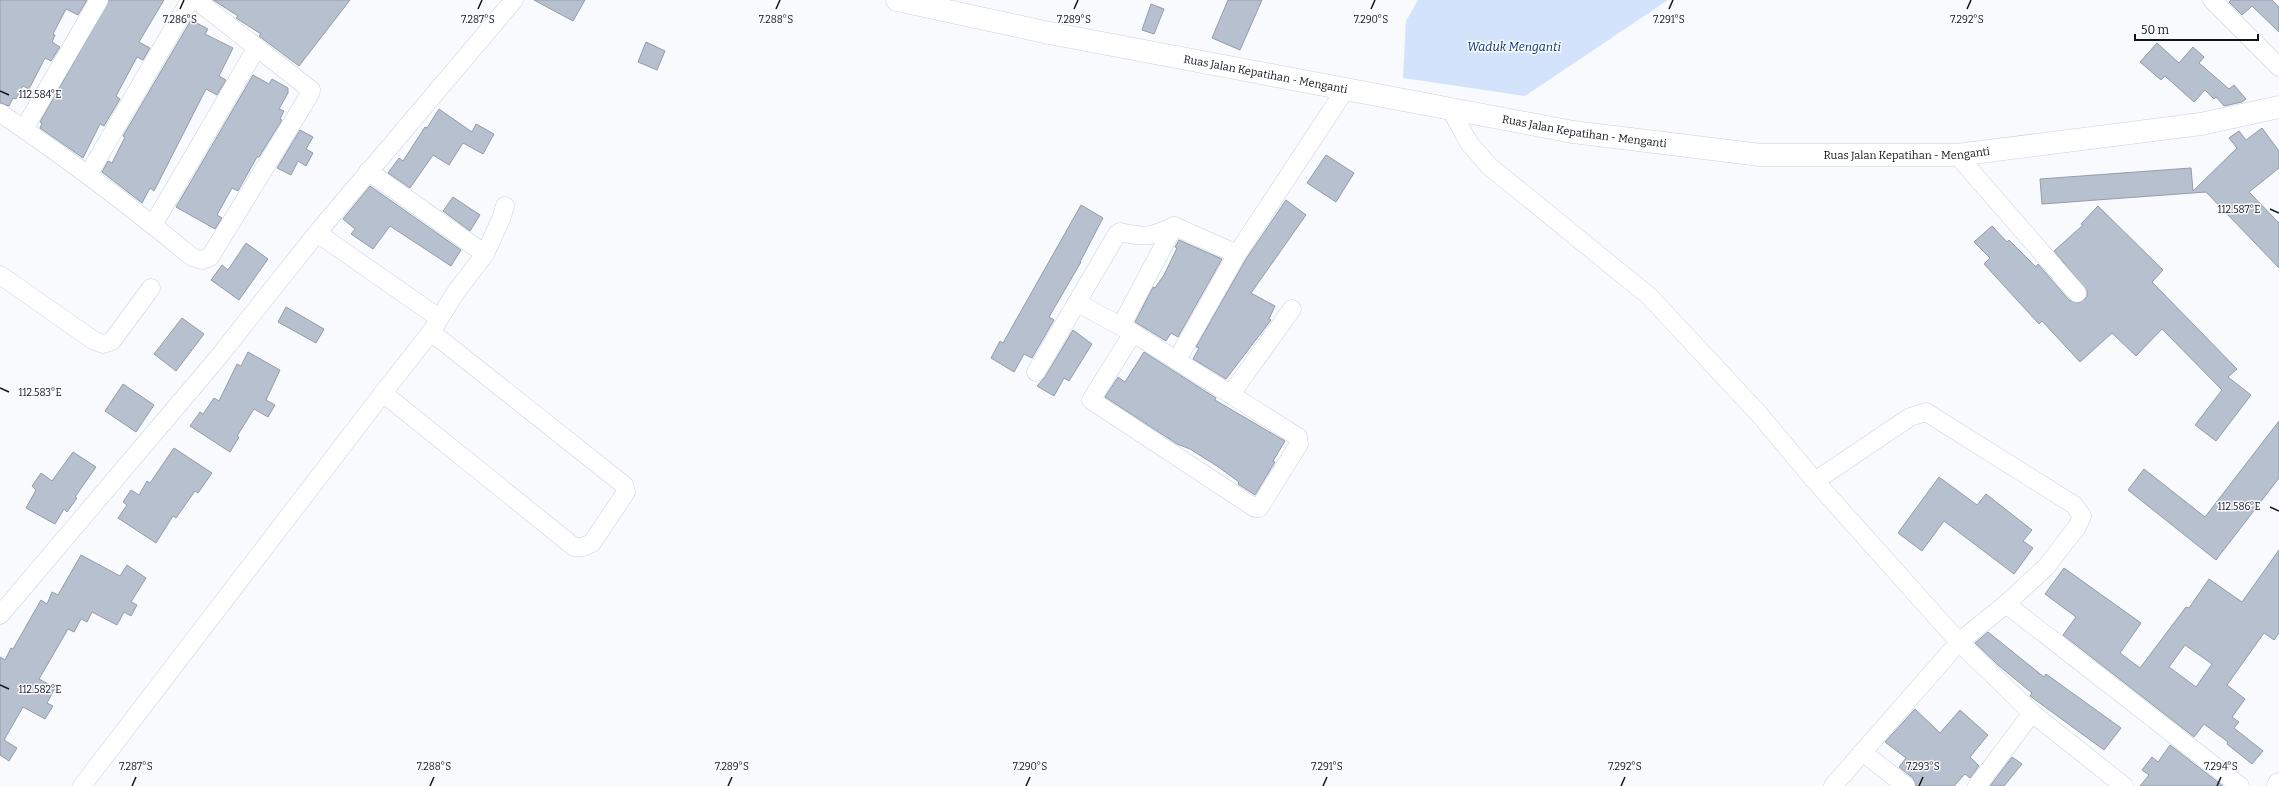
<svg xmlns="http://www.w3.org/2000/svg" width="2279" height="786" font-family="Bitter,serif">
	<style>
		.water { fill: #d4e3fc }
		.building { fill: #b6c0ce; stroke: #939caa; fill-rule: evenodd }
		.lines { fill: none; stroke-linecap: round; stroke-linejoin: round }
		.minor-casing { stroke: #c8d1e0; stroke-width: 19 }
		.major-casing { stroke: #c8d1e0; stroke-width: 23 }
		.minor { stroke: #fff; stroke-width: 18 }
		.major { stroke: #fff; stroke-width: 22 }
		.ticks { fill: none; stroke: #111419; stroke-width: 1.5 }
		.labels { text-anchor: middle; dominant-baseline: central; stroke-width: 3; stroke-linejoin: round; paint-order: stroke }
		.street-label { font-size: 11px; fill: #111419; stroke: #f8fafd }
		.water-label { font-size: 12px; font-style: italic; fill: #073477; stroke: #f8fafd }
		.ticks-label { font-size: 10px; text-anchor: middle; fill: #111419; stroke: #f8fafd; stroke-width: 3; stroke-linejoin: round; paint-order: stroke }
	</style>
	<rect width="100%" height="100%" fill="#f8fafd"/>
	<!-- water -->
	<path class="water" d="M 1418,0 L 1668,0 L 1525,96 L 1403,78 L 1406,21 Z"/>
	<!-- building -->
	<g class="building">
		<path d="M 0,0 L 87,0 L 78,15 L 66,9 L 53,34 L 55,35 L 52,42 L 60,47 L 51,61 L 45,58 L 29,89 L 23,86 L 16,99 L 13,98 L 9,106 L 0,103 Z"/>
		<path d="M 109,0 L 164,0 L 139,42 L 150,48 L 143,60 L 137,57 L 116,96 L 120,99 L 104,126 L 100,124 L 83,158 L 40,128 L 42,123 L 40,122 Z"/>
		<path d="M 213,0 L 350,0 L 299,66 L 259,36 L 261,34 L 236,18 L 238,16 Z"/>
		<path d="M 534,0 L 585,0 L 573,21 Z"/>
		<path d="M 1228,0 L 1262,0 L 1240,50 L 1212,38 Z"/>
		<path d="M 2231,0 L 2272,0 L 2279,7 L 2279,32 L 2252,6 L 2242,15 L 2229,2 Z"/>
		<path d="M 1151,4 L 1164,9 L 1154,34 L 1142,30 Z"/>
		<path d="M 191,20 L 208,29 L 205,34 L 233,48 L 219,76 L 226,80 L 217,95 L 206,89 L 154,191 L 150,188 L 142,203 L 102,172 L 108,161 L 112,163 L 125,137 L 123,136 Z"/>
		<path d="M 646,42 L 665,51 L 657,70 L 638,62 Z"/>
		<path d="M 2157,43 L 2179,63 L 2193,47 L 2204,57 L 2199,63 L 2229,89 L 2234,85 L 2246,99 L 2242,102 L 2224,106 L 2216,97 L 2214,99 L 2205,90 L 2194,102 L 2165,76 L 2161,80 L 2140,62 Z"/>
		<path d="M 253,75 L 269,84 L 272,79 L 288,88 L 288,93 L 279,109 L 284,111 L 280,119 L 282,120 L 259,157 L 257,157 L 238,191 L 232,188 L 217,215 L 222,218 L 215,229 L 176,207 Z"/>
		<path d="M 439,109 L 472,132 L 476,124 L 494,134 L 483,154 L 463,143 L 449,165 L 433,155 L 410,188 L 388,173 L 399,158 L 403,161 L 425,127 L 427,128 Z"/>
		<path d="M 2262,128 L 2279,151 L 2279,168 L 2249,192 L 2279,223 L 2279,268 L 2206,192 L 2042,204 L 2040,179 L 2191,168 L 2193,191 L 2237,148 L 2229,138 L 2239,131 L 2246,140 Z"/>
		<path d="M 300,130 L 313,137 L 306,149 L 313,153 L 306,166 L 298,161 L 291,175 L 277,168 Z"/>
		<path d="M 1326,155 L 1354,173 L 1336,202 L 1307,183 Z"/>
		<path d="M 370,186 L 461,250 L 451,266 L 390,226 L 373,249 L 351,234 L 355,229 L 343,219 Z"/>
		<path d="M 453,197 L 480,215 L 470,231 L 443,211 Z"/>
		<path d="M 1286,200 L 1306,215 L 1251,293 L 1275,306 L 1269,319 L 1271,320 L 1226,379 L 1193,359 L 1199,348 L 1196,347 L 1246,259 Z"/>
		<path d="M 1081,205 L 1103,218 L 1080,262 L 1081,262 L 1049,317 L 1054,320 L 1032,358 L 1024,354 L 1014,372 L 991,358 L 1000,341 L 1003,343 Z"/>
		<path d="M 2098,206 L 2163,270 L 2152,282 L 2237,369 L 2228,377 L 2251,395 L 2216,441 L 2195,425 L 2222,390 L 2162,329 L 2136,356 L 2112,333 L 2080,362 L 2042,321 L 2039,324 L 1984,264 L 1990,258 L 1974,242 L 1992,226 L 2007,242 L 2009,240 L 2036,267 L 2038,264 L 2069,300 L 2079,303 L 2087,297 L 2087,291 L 2054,251 L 2083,225 L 2081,224 Z"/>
		<path d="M 1179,240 L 1222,259 L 1178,337 L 1171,333 L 1166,341 L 1135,322 L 1153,287 L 1155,288 L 1164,275 L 1177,248 L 1175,247 Z"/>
		<path d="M 246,243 L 268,259 L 239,300 L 211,280 L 222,265 L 228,270 Z"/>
		<path d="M 286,307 L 324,329 L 316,343 L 278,322 Z"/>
		<path d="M 182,318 L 204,334 L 176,371 L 154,354 Z"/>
		<path d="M 1073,330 L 1092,344 L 1069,381 L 1064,378 L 1054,396 L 1037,386 L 1045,377 Z"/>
		<path d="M 248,352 L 280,370 L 266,400 L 275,405 L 268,417 L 254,409 L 237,436 L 239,437 L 230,452 L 190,426 L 200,412 L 203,414 L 214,398 L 219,401 L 237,364 L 241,366 Z"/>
		<path d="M 1144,352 L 1216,398 L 1215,400 L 1285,441 L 1273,461 L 1275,462 L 1255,495 L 1238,484 L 1239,482 L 1217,466 L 1190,449 L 1177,444 L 1105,397 L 1118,377 L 1125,382 Z"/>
		<path d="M 123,384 L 154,405 L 136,432 L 105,411 Z"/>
		<path d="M 2279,421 L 2279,478 L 2216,560 L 2128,490 L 2144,469 L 2205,517 Z"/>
		<path d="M 174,448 L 212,473 L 198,493 L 195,491 L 176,518 L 173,516 L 156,543 L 118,518 L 127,505 L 123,502 L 131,490 L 139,495 L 147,481 L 150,483 Z"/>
		<path d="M 73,452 L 96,467 L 75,497 L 77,498 L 67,512 L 64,509 L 55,524 L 26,508 L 36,490 L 32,486 L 41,473 L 52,481 Z"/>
		<path d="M 1939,477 L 1977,505 L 1986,494 L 2032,530 L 2023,541 L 2033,548 L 2014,574 L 1944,521 L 1922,551 L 1898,533 Z"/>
		<path d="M 2279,550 L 2279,633 L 2274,640 L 2264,633 L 2227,685 L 2245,699 L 2232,717 L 2239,722 L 2234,728 L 2263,751 L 2252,764 L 2227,744 L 2228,742 L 2204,724 L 2194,737 L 2063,635 L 2076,617 L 2045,594 L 2064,568 L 2141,623 L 2120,653 L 2140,668 L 2186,607 L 2189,608 L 2209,579 L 2242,602 ZM 2185,645 L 2212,664 L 2196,687 L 2169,667 Z"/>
		<path d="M 81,555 L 120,576 L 127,565 L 146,578 L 131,602 L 137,605 L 131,616 L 124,612 L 117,625 L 92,612 L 87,622 L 81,619 L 74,632 L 68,629 L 39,679 L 55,688 L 47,703 L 53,706 L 45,719 L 23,707 L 4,740 L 17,748 L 9,761 L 0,755 L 0,657 L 5,660 L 11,648 L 13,649 L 41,600 L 47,604 L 52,592 L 58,595 Z"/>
		<path d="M 1988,632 L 2044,677 L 2046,674 L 2121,728 L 2104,750 L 2030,696 L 2032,693 L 1998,665 L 1975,643 Z"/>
		<path d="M 1915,709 L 1940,733 L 1960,710 L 1988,735 L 1970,757 L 1979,766 L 1970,778 L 1965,774 L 1954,786 L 1916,786 L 1913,778 L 1899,767 L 1906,758 L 1885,742 Z"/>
		<path d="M 2170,745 L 2223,786 L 2140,786 L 2149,775 L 2142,770 L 2152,757 L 2158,762 Z"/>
		<path d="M 2012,757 L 2022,764 L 2004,786 L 1990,786 Z"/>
	</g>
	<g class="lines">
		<defs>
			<g id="minor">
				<path d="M 2212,0 L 2279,67"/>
				<path d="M 1450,108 L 1469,143 L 1489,166 L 1649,296 L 1759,414 L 1815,481 L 1959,642 L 2032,713 L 2124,786"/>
				<path d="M 0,113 C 67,158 130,206 192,257 L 202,260 L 210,257 L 310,94 L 311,90 L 196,0"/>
				<path d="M 24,129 L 99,0"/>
				<path d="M 1957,155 L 2077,293"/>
				<path d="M 368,171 L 485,254 L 501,219 L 505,206"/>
				<path d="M 88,175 L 190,0"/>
				<path d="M 153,225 L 257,47"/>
				<path d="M 317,233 L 439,318"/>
				<path d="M 0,275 L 93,340 L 103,344 L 112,341 L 151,288"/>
				<path d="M 1078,303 L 1133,333 L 1298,437 L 1299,444 L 1259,508 L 1255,508 L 1091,400 L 1133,333"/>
				<path d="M 1121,326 L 1174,226"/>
				<path d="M 1177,360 L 1237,254 L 1345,90"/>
				<path d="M 1036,372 L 1117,234 L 1120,232 C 1145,238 1151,237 1174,226 L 1237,254"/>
				<path d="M 383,393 L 431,332"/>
				<path d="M 1231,394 L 1292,309"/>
				<path d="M 1815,481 L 1910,417 L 1926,412 L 2074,505 L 2082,516 L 2077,527 L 2046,567 L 2006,604 L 1959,642 L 1833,786"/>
				<path d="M 2006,604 L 2240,786"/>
				<path d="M 0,615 L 216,360 L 317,233 L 514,0"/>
				<path d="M 1862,752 L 1906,786"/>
				<path d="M 82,786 L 383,393 L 574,547 L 583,547 L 592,543 L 626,492 L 624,485 L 431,332 L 456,292 L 485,254"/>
				<path d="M 1977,786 L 2032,713"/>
			</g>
			<g id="major">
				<path id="s1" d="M 897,0 L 1049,33 L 1573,132 L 1761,155 L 1957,155 L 2201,124 L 2279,107"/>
				<path d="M 2278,786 L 2279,784"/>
			</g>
		</defs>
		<!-- minor casing -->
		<use href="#minor" class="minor-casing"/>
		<!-- major casing -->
		<use href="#major" class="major-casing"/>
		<!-- minor -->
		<use href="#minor" class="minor"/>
		<!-- major -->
		<use href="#major" class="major"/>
	</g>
	<!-- ticks -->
	<path class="ticks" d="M 180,9 L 184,0M 478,9 L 482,0M 776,9 L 780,0M 1074,9 L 1078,0M 1371,9 L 1375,0M 1669,9 L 1673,0M 1967,9 L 1971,0M 0,91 L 9,95M 2270,209 L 2279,213M 0,388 L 9,392M 2270,507 L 2279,511M 0,685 L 9,689M 132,786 L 136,777M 430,786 L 434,777M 728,786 L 732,777M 1026,786 L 1030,777M 1323,786 L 1327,777M 1621,786 L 1625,777M 1919,786 L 1923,777M 2217,786 L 2221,777"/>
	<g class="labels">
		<!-- street labels -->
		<g class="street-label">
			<text stroke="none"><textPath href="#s1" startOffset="376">Ruas Jalan Kepatihan - Menganti</textPath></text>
			<text stroke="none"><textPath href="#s1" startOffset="700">Ruas Jalan Kepatihan - Menganti</textPath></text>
			<text stroke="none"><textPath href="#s1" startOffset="1024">Ruas Jalan Kepatihan - Menganti</textPath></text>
		</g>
		<!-- water labels -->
		<g class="water-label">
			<text x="1514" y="47">Waduk Menganti</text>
		</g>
	</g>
	<g class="ticks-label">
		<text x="478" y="23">7.287°S</text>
		<text x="776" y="23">7.288°S</text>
		<text x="1074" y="23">7.289°S</text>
		<text x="1371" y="23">7.290°S</text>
		<text x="1669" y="23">7.291°S</text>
		<text x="1967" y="23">7.292°S</text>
		<text x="180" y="23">7.286°S</text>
		<text x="40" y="98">112.584°E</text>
		<text x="2239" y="213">112.587°E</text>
		<text x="40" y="396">112.583°E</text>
		<text x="2239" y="510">112.586°E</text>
		<text x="40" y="693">112.582°E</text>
		<text x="136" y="770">7.287°S</text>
		<text x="434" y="770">7.288°S</text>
		<text x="732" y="770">7.289°S</text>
		<text x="1030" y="770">7.290°S</text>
		<text x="1327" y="770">7.291°S</text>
		<text x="1625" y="770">7.292°S</text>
		<text x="1923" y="770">7.293°S</text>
		<text x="2221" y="770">7.294°S</text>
	</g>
	<!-- scale -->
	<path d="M2135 34v6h123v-6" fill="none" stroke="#111419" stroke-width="2"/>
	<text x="2141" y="34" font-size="12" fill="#111419" stroke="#f8fafd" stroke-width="3" paint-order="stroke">50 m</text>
</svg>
